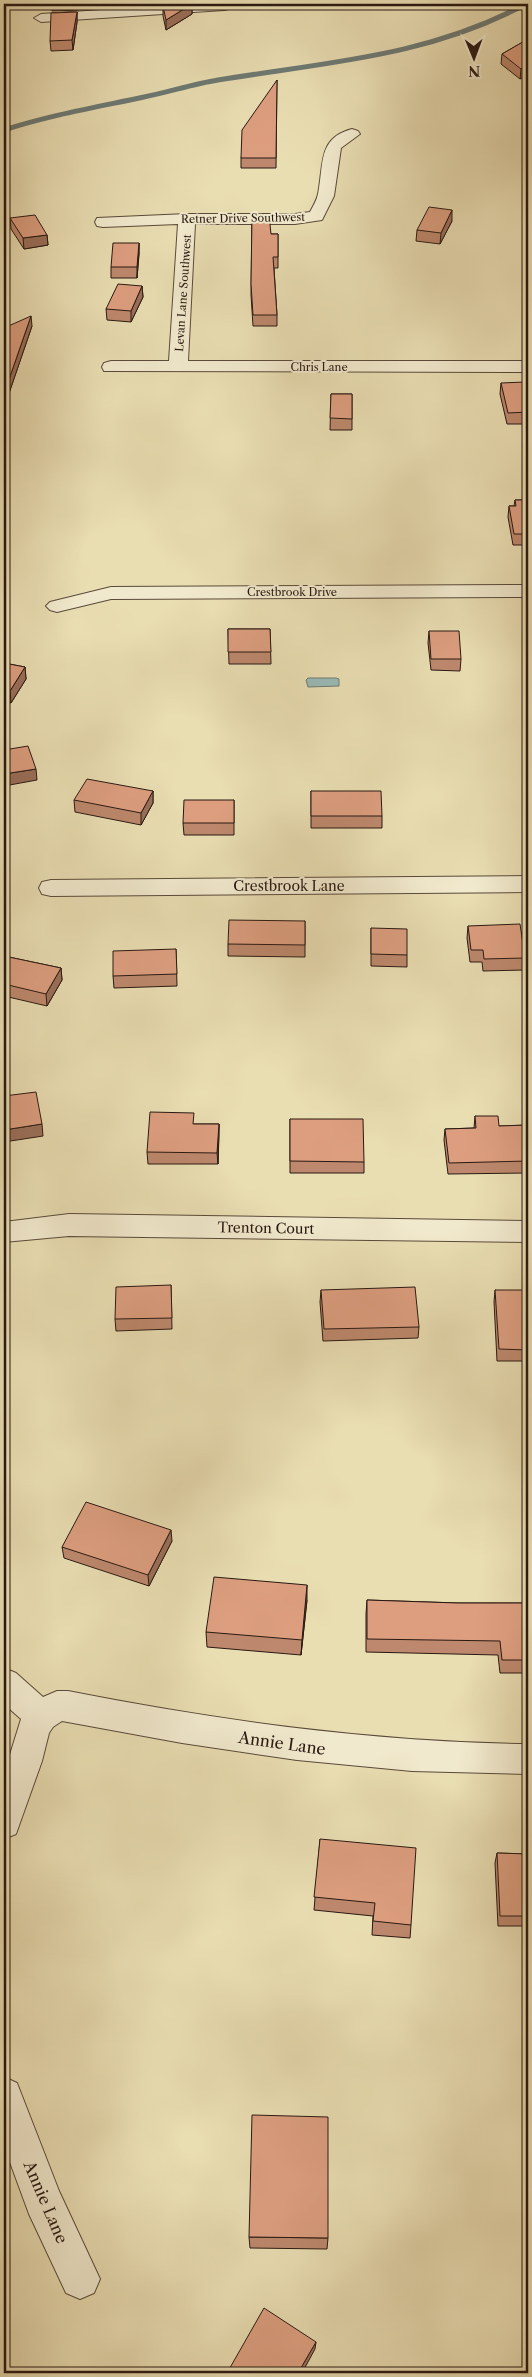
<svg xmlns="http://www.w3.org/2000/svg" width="532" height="2377" font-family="'Libre Caslon Text',serif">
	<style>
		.water { fill: #9abab6; stroke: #6d7a74 }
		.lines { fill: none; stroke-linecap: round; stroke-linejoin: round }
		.stream { stroke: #6d7a74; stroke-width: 5 }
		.minor-casing { stroke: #594a3a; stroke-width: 2 }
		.minor { fill: #f1e9cd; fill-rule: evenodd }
		.wall { fill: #bd886d; stroke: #291912 }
		.shaded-wall { fill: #9a6f59; stroke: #291912 }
		.building { fill: #dc9e7f; stroke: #291912 }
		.labels { text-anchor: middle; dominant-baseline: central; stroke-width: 4; stroke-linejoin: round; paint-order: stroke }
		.far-street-label { font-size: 11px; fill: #291912; stroke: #f1e9cd }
		.street-label { font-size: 14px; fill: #291912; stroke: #f1e9cd }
		.near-street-label { font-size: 16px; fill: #291912; stroke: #f1e9cd }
	</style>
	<rect width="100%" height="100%" fill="#e9ddb2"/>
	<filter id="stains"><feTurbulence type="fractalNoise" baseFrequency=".004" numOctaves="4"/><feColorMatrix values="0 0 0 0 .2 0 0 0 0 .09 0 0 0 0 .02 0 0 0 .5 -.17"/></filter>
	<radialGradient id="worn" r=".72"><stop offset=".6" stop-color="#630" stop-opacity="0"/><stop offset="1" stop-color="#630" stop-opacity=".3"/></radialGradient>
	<!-- water -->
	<path class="water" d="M 308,678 L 336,678 L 339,679 L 339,686 L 308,687 L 306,680 Z"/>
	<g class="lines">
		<!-- stream -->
		<path class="stream" d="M 4,130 C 50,115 97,107 144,97 C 169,92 193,84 218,80 C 327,62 427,57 526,4"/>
		<defs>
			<g id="minor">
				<path d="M 192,4 L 239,4 L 237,7 L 224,10 L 41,22 L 34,18 L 41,14 Z"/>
				<path d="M 352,129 L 358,131 L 360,134 L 341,148 L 334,196 L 322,220 L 295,224 L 195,224 L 188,361 L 528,361 L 528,372 L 104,371 L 102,367 L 104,363 L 111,361 L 169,361 L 178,224 L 103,227 L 97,226 L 95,222 L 97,218 L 187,214 L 295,214 L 310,212 C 313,206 317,200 318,194 C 324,165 317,138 352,129 Z"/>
				<path d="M 528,585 L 528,597 L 111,599 L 57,612 L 50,610 L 46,606 L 50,602 L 111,587 Z"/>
				<path d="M 528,876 L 528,892 L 51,896 L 42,894 L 39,888 L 42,882 L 51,880 Z"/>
				<path d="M 69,1214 L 528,1221 L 528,1242 L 69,1236 L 4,1242 L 4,1222 Z"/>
				<path d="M 4,1668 L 16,1673 L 43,1697 L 57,1691 L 68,1691 C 221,1721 372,1742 528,1744 L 528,1774 L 412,1771 L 297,1760 L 182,1743 L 62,1721 L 53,1727 L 49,1733 L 42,1761 L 16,1834 L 4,1839 L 4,1774 L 21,1719 L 4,1704 Z"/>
				<path d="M 4,2077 L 17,2083 L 59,2191 L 100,2279 L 94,2293 L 80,2299 L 66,2293 L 29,2214 L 4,2146 Z"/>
			</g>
		</defs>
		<!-- minor casing -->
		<use href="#minor" class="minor-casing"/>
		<!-- minor -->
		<use href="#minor" class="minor"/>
	</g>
	<!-- wall -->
	<g class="wall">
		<path d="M 51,4 L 80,4 L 79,10 L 52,11 Z"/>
		<path d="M 192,4 L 192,14 L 166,30 L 163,16 L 163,6 Z"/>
		<path d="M 77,12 L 77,22 L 73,50 L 51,51 L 50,41 Z"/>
		<path d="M 528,39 L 528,74 L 520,79 L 501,64 L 502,54 Z"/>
		<path d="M 277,80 L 276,168 L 241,168 L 241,158 Z"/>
		<path d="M 252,215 L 271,234 L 278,234 L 278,268 L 274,268 L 277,315 L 277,326 L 253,326 L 251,295 Z"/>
		<path d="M 10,218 L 47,235 L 48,245 L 24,249 L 11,229 Z"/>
		<path d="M 452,221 L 440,244 L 416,241 L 417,230 Z"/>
		<path d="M 139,243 L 139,254 L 137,278 L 111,278 L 111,267 Z"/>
		<path d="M 142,286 L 143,297 L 131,322 L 107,320 L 106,309 Z"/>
		<path d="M 32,326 L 6,402 L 4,402 L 4,328 Z"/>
		<path d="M 501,383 L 528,398 L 528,424 L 507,424 L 500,394 Z"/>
		<path d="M 331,394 L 352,394 L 352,430 L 330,430 Z"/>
		<path d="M 515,500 L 528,500 L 528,545 L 513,545 L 508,517 L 509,506 L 514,506 Z"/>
		<path d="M 228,629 L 270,629 L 271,664 L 229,664 Z"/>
		<path d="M 429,631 L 461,659 L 460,671 L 431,670 L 428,643 Z"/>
		<path d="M 4,663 L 25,667 L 26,679 L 11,703 L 4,702 Z"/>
		<path d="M 153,791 L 153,803 L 141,825 L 75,812 L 74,800 Z"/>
		<path d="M 311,791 L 382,816 L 382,828 L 311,828 Z"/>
		<path d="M 234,800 L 234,835 L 184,835 L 183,823 Z"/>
		<path d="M 305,921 L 305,957 L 228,956 L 228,944 Z"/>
		<path d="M 468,926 L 525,958 L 524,970 L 483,971 L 482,962 L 470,962 L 467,938 Z"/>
		<path d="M 371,928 L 407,955 L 407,967 L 371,966 Z"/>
		<path d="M 176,949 L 177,986 L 114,988 L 113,976 Z"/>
		<path d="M 4,956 L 61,968 L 62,980 L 47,1006 L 4,996 Z"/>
		<path d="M 475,1116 L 499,1126 L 528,1125 L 528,1173 L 448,1174 L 444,1140 L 445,1129 L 474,1128 Z"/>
		<path d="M 290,1119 L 364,1162 L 364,1173 L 290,1173 Z"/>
		<path d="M 194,1124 L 219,1124 L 218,1164 L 148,1164 L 147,1152 Z"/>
		<path d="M 171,1285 L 172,1329 L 116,1331 L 115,1319 Z"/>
		<path d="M 321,1290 L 419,1327 L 418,1338 L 323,1341 L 320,1302 Z"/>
		<path d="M 495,1290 L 528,1300 L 528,1361 L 497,1361 L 494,1302 Z"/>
		<path d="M 172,1541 L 149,1586 L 64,1558 L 62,1547 Z"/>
		<path d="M 307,1600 L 301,1655 L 207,1647 L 206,1632 Z"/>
		<path d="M 367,1600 L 458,1603 L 528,1603 L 528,1673 L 500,1673 L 498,1655 L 366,1652 L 366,1614 Z"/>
		<path d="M 320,1839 L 411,1925 L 410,1938 L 372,1935 L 373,1916 L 314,1910 Z"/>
		<path d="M 497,1853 L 528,1854 L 528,1926 L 498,1926 L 495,1863 Z"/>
		<path d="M 249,2237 L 328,2238 L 327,2249 L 250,2248 Z"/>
	</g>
	<!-- shaded-wall -->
	<g class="shaded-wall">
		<path d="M 192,4 L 192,14 L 166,30 L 166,20 Z"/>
		<path d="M 77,12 L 77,22 L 73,50 L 72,40 Z"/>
		<path d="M 528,64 L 528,74 L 520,79 L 521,69 Z"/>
		<path d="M 452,210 L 452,221 L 440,244 L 441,233 Z"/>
		<path d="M 47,235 L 48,245 L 24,249 L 23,238 Z"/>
		<path d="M 139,243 L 139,254 L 137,278 L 137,267 Z"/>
		<path d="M 142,286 L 143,297 L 131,322 L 131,311 Z"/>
		<path d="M 31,316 L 32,326 L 6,402 L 5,391 Z"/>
		<path d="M 25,667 L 26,679 L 11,703 L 10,691 Z"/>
		<path d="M 36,769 L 37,780 L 4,786 L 4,774 Z"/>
		<path d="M 153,791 L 153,803 L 141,825 L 141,813 Z"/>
		<path d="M 61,968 L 62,980 L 47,1006 L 46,994 Z"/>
		<path d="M 42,1124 L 43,1136 L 4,1142 L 4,1130 Z"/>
		<path d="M 219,1124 L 219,1136 L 218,1164 L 217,1153 Z"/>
		<path d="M 171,1530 L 172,1541 L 149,1586 L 148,1575 Z"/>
		<path d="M 307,1585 L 307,1600 L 301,1655 L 302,1640 Z"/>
		<path d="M 316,2342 L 315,2349 L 302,2373 L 298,2373 Z"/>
	</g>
	<!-- building -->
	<g class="building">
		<path d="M 192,4 L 166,20 L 163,6 Z"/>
		<path d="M 77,12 L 72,40 L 50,41 L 51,13 Z"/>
		<path d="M 528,39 L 528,64 L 521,69 L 502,54 Z"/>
		<path d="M 277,80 L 276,158 L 241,158 L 242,130 Z"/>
		<path d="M 429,207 L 452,210 L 441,233 L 417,230 Z"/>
		<path d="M 35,215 L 47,235 L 23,238 L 10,218 Z"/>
		<path d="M 252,215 L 269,215 L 271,234 L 278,234 L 278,257 L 273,257 L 277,315 L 253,315 L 251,284 Z"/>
		<path d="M 113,243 L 139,243 L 137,267 L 111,267 Z"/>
		<path d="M 118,284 L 142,286 L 131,311 L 106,309 Z"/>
		<path d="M 31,316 L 5,391 L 4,391 L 4,328 Z"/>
		<path d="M 525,382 L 528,398 L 528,412 L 508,413 L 501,383 Z"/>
		<path d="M 331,394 L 352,394 L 352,419 L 330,418 Z"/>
		<path d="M 515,500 L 528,500 L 528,534 L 514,534 L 509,506 L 516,506 Z"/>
		<path d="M 228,629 L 270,629 L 271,652 L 228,652 Z"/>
		<path d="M 429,631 L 459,631 L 461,659 L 431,659 Z"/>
		<path d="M 4,663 L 25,667 L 10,691 L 4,690 Z"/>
		<path d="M 28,746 L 36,769 L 4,774 L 4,750 Z"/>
		<path d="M 87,779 L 153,791 L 141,813 L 74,800 Z"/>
		<path d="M 311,791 L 381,791 L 382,816 L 311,816 Z"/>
		<path d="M 184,800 L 234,800 L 234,823 L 183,823 Z"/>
		<path d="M 229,920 L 305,921 L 305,945 L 228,944 Z"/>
		<path d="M 520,924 L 525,958 L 484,959 L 483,950 L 471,950 L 468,926 Z"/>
		<path d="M 371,928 L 407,929 L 407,955 L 371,954 Z"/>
		<path d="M 176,949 L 177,974 L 113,976 L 113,951 Z"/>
		<path d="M 4,956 L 61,968 L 46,994 L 4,984 Z"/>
		<path d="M 36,1092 L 42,1124 L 4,1130 L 4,1096 Z"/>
		<path d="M 150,1112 L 194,1113 L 193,1124 L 219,1124 L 217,1153 L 147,1152 Z"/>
		<path d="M 475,1116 L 498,1116 L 499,1126 L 528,1125 L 528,1161 L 449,1163 L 445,1129 L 476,1128 Z"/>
		<path d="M 290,1119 L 363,1119 L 364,1162 L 290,1161 Z"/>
		<path d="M 171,1285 L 172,1318 L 115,1319 L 116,1287 Z"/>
		<path d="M 415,1287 L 419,1327 L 324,1329 L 321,1290 Z"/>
		<path d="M 495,1290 L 526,1290 L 527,1300 L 528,1300 L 528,1350 L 499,1349 Z"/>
		<path d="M 86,1502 L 171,1530 L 148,1575 L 62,1547 Z"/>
		<path d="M 214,1577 L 307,1585 L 302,1640 L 206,1632 Z"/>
		<path d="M 367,1600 L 458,1603 L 528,1603 L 528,1660 L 502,1660 L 500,1641 L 367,1639 Z"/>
		<path d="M 320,1839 L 416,1848 L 411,1925 L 373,1921 L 375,1903 L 314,1897 Z"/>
		<path d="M 497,1853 L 528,1854 L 528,1916 L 500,1916 Z"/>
		<path d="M 252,2115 L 328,2117 L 328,2238 L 249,2237 Z"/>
		<path d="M 264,2308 L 316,2342 L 298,2373 L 227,2373 Z"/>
	</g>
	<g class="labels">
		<!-- far-street labels -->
		<g class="far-street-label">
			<text transform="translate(243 218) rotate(-1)">Retner Drive Southwest</text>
			<text transform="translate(183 293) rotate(-86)">Levan Lane Southwest</text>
			<text x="319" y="367">Chris Lane</text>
			<text x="292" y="592">Crestbrook Drive</text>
		</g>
		<!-- street labels -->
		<g class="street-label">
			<text x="289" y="886">Crestbrook Lane</text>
			<text transform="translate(266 1228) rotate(1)">Trenton Court</text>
		</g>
		<!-- near-street labels -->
		<g class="near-street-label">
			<text transform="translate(282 1743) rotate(8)">Annie Lane</text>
			<text transform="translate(46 2202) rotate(67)">Annie Lane</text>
		</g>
	</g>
	<!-- margin -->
	<rect width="532" height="2377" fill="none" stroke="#e9ddb2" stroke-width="20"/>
	<rect x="5" y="5" width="522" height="2367" fill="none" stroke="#291912" stroke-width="2.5"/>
	<rect x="10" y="10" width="512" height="2357" fill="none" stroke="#291912"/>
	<!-- north arrow -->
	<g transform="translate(474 58) rotate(179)" stroke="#f1e9cd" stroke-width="4" paint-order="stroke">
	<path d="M0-4L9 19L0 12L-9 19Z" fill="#291912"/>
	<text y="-8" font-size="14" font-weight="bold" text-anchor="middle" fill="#291912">N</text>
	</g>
	<rect width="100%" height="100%" filter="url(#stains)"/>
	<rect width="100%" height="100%" fill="url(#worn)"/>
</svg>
